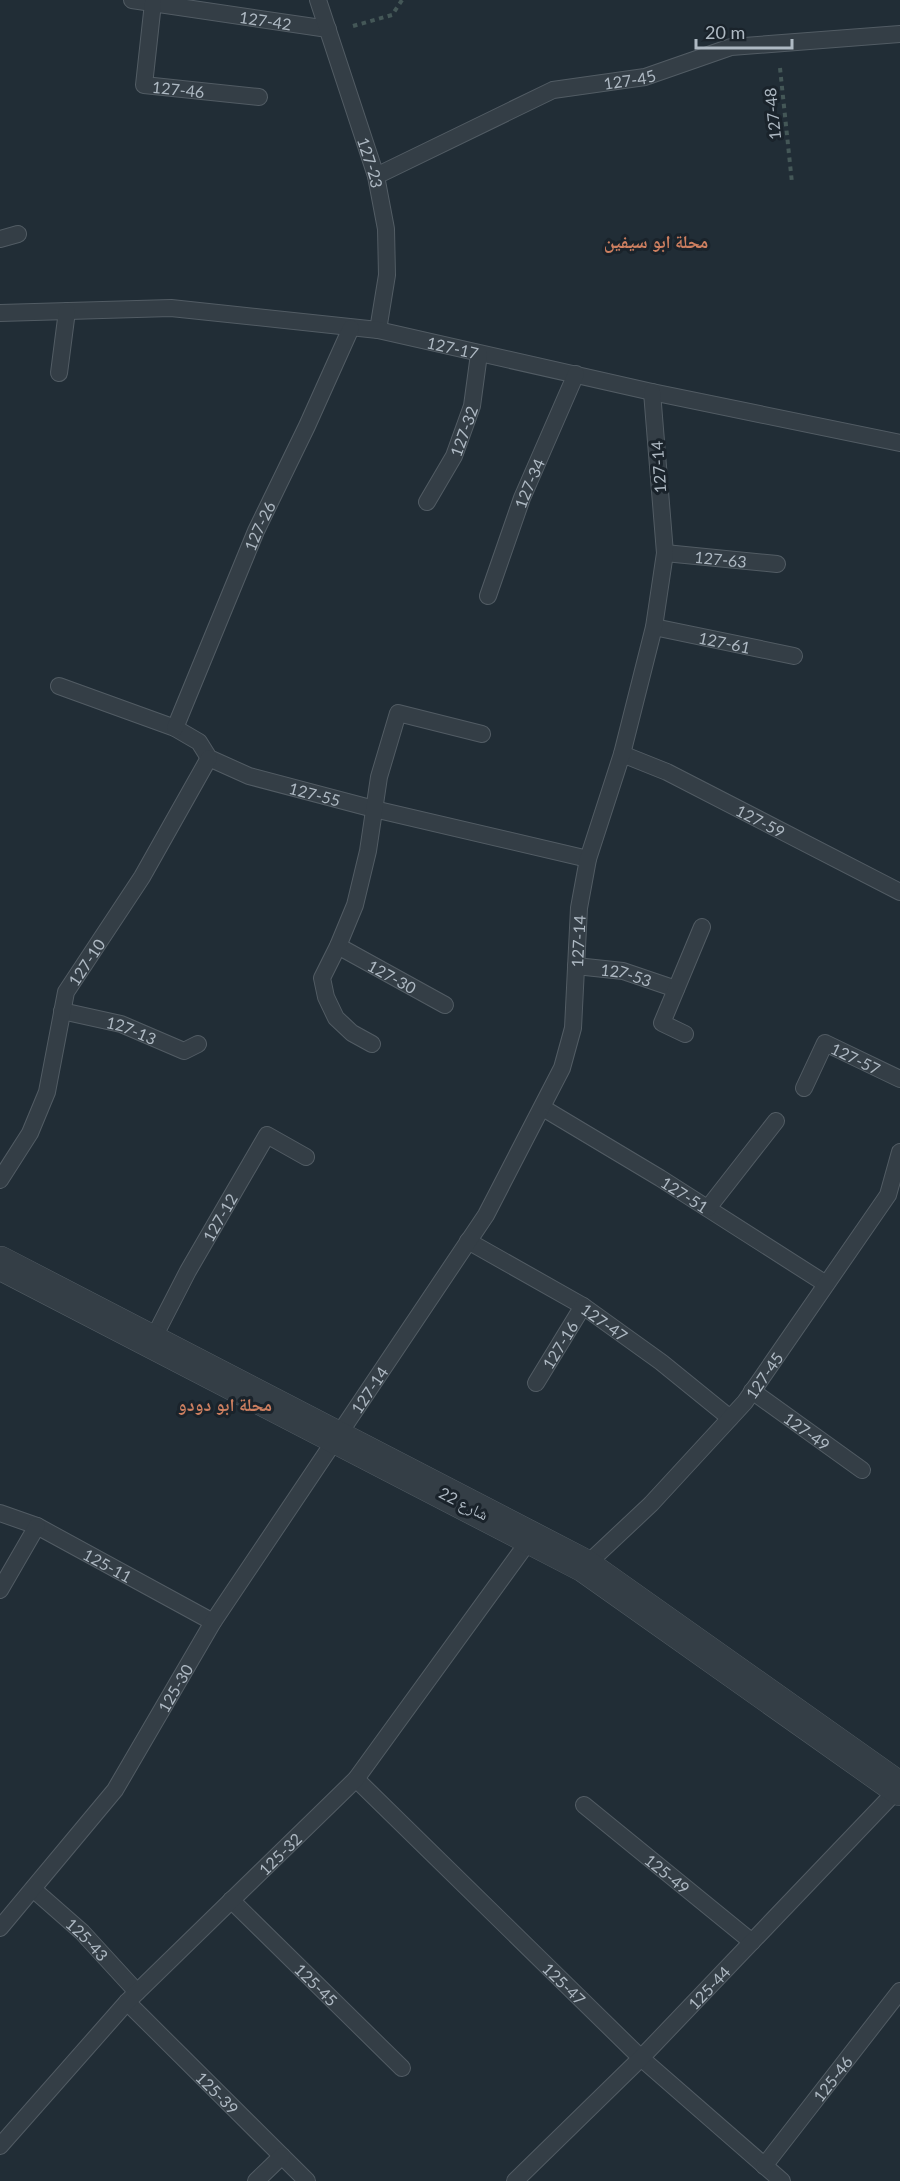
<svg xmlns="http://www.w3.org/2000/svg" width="900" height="2181" font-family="Lato,'Noto Naskh Arabic',sans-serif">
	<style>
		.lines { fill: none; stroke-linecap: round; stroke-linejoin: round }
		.lane-casing { stroke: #525c64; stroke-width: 18 }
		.street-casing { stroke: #525c64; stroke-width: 34 }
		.path { stroke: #445757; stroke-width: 4; stroke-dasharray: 4.5 4.5; stroke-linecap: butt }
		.lane { stroke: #343e46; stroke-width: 16 }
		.street { stroke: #343e46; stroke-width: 33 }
		.labels { text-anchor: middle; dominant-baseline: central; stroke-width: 6; stroke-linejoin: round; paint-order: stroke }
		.street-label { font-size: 16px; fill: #aeb9c3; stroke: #1a232b }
		.neighbourhood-label { font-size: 18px; font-weight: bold; fill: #cd7f60; stroke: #1a232b }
	</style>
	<rect width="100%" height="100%" fill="#212d36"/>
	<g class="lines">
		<defs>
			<g id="lane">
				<path id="s1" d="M 132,0 L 328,29"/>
				<path id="s2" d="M 318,0 L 376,176 L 386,229 L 387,275 L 378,330"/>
				<path id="s3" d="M 153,3 L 144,85 L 259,97"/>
				<path id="s4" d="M 376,176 L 553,90 L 645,77 L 731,47 L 900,34"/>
				<path d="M 0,239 L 18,234"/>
				<path id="s5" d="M 0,313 L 171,308 L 378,330 L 652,392 L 900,443"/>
				<path d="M 59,373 L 67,311"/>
				<path id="s6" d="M 427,502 L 454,456 L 472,406 L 479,354"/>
				<path id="s7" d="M 665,553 L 777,564"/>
				<path id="s8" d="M 488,596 L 522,498 L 576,374"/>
				<path id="s9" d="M 654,627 L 794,656"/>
				<path id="s10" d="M 59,686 L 175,728 L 199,742 L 209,758 L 249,776 L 374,809 L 588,859"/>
				<path id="s11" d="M 175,728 L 256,531 L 307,426 L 351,328"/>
				<path id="s12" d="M 622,754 L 667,772 L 900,892"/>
				<path id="s13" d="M 338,946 L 445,1005"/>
				<path id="s14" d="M 576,966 L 623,971 L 676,989"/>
				<path id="s15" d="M 62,1011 L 121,1024 L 184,1051 L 198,1044"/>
				<path d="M 685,1034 L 662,1023 L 702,927"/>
				<path d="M 372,1044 L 352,1033 L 336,1018 L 326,997 L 322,978 L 338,946 L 355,905 L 368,851 L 379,777 L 398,713 L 482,734"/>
				<path id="s16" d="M 804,1088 L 825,1043 L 900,1079"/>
				<path id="s17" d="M 543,1108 L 660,1178 L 826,1284"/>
				<path id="s18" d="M 0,1180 L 30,1133 L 47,1092 L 66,992 L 142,877 L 209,758"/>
				<path d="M 708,1208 L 776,1121"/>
				<path id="s19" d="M 468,1241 L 583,1306 L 661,1362 L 730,1418"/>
				<path id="s20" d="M 152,1341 L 188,1271 L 267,1135 L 306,1157"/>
				<path id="s21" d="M 536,1383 L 583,1306"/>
				<path id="s22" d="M 752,1391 L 862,1470"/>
				<path id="s23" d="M 0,1513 L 37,1526 L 213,1622"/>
				<path id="s24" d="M 585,1566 L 651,1504 L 745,1402 L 888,1195 L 900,1152"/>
				<path d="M 0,1590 L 37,1526"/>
				<path id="s25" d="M 356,1779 L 641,2058 L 782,2181"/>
				<path id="s26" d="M 584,1805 L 752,1942"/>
				<path id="s27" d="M 33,1889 L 82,1932 L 137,1992"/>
				<path id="s28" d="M 231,1900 L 402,2068"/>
				<path id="s29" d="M 0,1928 L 115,1790 L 213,1622 L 486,1215 L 562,1068 L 573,1028 L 579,908 L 588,859 L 622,754 L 654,627 L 665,553 L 652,392"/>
				<path id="s30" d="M 127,2002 L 307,2181"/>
				<path id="s31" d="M 0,2146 L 127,2002 L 356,1779 L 531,1538"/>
				<path id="s32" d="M 764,2166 L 900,1991"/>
				<path d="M 256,2181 L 282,2156"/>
				<path id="s33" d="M 515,2181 L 641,2058 L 899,1788"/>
			</g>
			<path id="street" d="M 0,1263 L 585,1566 L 900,1789"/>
		</defs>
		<!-- lane casing -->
		<use href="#lane" class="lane-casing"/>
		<!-- street casing -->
		<use href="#street" class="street-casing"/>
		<!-- path -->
		<g class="path">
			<path d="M 353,26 L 392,15 L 402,0"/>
			<path d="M 780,68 L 792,183"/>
		</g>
		<!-- lane -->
		<use href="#lane" class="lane"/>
		<!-- street -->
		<use href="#street" class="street"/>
	</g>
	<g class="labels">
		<!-- street labels -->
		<g class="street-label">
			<text stroke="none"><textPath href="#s1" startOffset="135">127-42</textPath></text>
			<text stroke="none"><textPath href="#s4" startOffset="274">127-45</textPath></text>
			<text stroke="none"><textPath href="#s3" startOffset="117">127-46</textPath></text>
			<text transform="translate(772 114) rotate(-96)">127-48</text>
			<text stroke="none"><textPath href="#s2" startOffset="171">127-23</textPath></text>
			<text stroke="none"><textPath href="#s5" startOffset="456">127-17</textPath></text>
			<text stroke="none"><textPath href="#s6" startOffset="80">127-32</textPath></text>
			<text transform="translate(658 467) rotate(-94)">127-14</text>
			<text stroke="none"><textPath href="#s8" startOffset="120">127-34</textPath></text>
			<text stroke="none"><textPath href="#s11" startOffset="219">127-26</textPath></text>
			<text stroke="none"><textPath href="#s7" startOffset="56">127-63</textPath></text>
			<text stroke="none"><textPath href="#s9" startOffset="72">127-61</textPath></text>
			<text stroke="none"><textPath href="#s10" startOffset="282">127-55</textPath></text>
			<text stroke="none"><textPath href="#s12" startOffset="154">127-59</textPath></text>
			<text stroke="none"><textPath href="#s29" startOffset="1158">127-14</textPath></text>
			<text stroke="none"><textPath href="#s18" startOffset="238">127-10</textPath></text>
			<text stroke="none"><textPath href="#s14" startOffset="51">127-53</textPath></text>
			<text stroke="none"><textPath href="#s13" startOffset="62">127-30</textPath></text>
			<text stroke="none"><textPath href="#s15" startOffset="72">127-13</textPath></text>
			<text stroke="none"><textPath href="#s16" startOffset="84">127-57</textPath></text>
			<text stroke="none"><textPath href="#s17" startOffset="166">127-51</textPath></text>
			<text stroke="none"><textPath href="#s20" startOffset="141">127-12</textPath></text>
			<text stroke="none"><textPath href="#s19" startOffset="159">127-47</textPath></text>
			<text stroke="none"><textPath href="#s21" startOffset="45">127-16</textPath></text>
			<text stroke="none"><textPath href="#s24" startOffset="262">127-45</textPath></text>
			<text stroke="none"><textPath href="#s29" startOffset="654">127-14</textPath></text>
			<text stroke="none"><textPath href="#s22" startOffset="68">127-49</textPath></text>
			<text transform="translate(464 1503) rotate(27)">شارع 22</text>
			<text stroke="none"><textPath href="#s23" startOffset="120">125-11</textPath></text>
			<text stroke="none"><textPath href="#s29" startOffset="298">125-30</textPath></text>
			<text stroke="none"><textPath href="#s31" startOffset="405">125-32</textPath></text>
			<text stroke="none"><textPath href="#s26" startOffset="108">125-49</textPath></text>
			<text stroke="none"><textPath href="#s27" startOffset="74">125-43</textPath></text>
			<text stroke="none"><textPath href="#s28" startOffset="120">125-45</textPath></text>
			<text stroke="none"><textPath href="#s25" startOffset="292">125-47</textPath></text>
			<text stroke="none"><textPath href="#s33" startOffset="274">125-44</textPath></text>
			<text stroke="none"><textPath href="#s32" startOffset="111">125-46</textPath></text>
			<text stroke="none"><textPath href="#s30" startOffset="128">125-39</textPath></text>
		</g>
		<!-- neighbourhood labels -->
		<g class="neighbourhood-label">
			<text x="656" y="241">محلة ابو سيفين</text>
			<text x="225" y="1404">محلة ابو دودو</text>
		</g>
	</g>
	<!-- scale -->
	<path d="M696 39v9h96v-9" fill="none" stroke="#aeb9c3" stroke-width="3"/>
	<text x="705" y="39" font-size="18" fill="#aeb9c3" stroke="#1a232b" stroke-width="4.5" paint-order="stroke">20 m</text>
</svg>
